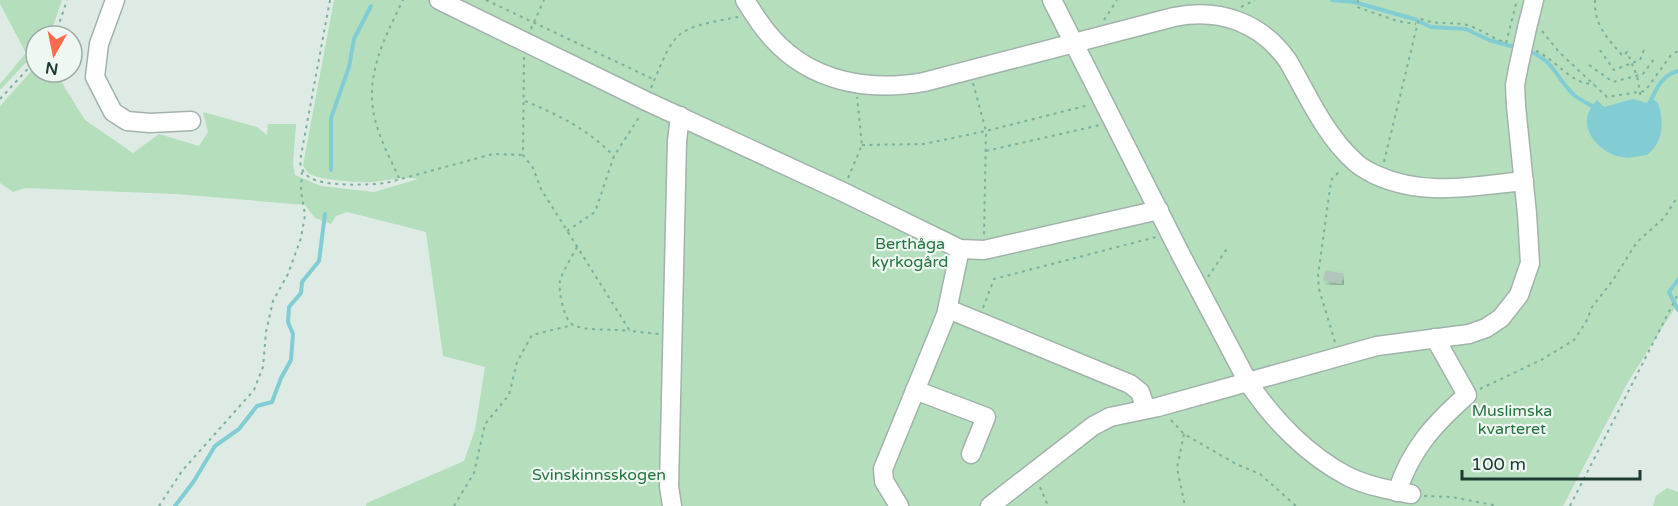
<svg xmlns="http://www.w3.org/2000/svg" width="1678" height="506" font-family="'Varela Round',sans-serif">
	<style>
		.green { fill: #b5debd }
		.water { fill: #82cdd4 }
		.lines { fill: none; stroke-linecap: round; stroke-linejoin: round }
		.stream { stroke: #82cdd4; stroke-width: 4 }
		.building { fill: #b3c6bd; stroke: #b0c5bb; stroke-width: 1.5; filter: url(#shadow) }
		.minor-casing { stroke: #a1b3ab; stroke-width: 21 }
		.path { stroke: #7cb19d; stroke-width: 2; stroke-dasharray: 3 4.5; stroke-linecap: butt }
		.minor { stroke: #fff; stroke-width: 18 }
		.minor-bridge-casing { stroke: #a1b3ab; stroke-width: 21; stroke-linecap: butt }
		.minor-bridge { stroke: #fff; stroke-width: 18 }
		.labels { text-anchor: middle; dominant-baseline: central; stroke-width: 4.5; stroke-linejoin: round; paint-order: stroke }
		.park-label { font-size: 16px; fill: #26743f; stroke: #eef7f2 }
	</style>
	<defs>
		<filter id="shadow"><feDropShadow dx="5" dy="5" stdDeviation="3" flood-color="#0004"/></filter>
	</defs>
	<rect width="100%" height="100%" fill="#deebe4"/>
	<!-- green -->
	<g class="green">
		<path d="M 0,0 L 62,0 L 51,32 L 48,36 L 36,36 L 36,52 L 0,90 L 0,84 L 26,53 L 0,4 Z"/>
		<path d="M 334,0 L 1678,0 L 1678,303 L 1628,382 L 1563,506 L 366,506 L 367,503 L 464,461 L 475,430 L 485,367 L 443,356 L 426,232 L 347,212 L 336,216 L 331,224 L 315,218 L 305,205 L 176,194 L 25,188 L 13,192 L 0,183 L 0,106 L 36,66 L 36,72 L 65,72 L 62,83 L 85,120 L 133,153 L 159,134 L 199,146 L 208,132 L 203,112 L 257,127 L 267,135 L 268,124 L 296,124 L 293,164 L 295,175 L 321,186 L 374,192 L 418,179 C 404,176 387,181 372,182 C 361,183 322,180 312,175 C 307,173 305,169 303,165 Z"/>
		<path d="M 1667,488 L 1678,492 L 1678,506 L 1653,506 L 1656,496 Z"/>
	</g>
	<!-- water -->
	<path class="water" d="M 1650,97 L 1658,103 C 1664,121 1664,142 1647,155 C 1639,156 1630,159 1622,157 C 1606,155 1587,139 1587,122 C 1586,114 1592,106 1597,100 L 1604,107 L 1633,99 L 1647,103 Z"/>
	<g class="lines">
		<!-- stream -->
		<g class="stream">
			<path d="M 1332,0 L 1354,2 L 1414,19 L 1431,27 L 1466,29 L 1489,40 L 1518,48"/>
			<path d="M 1529,51 C 1554,61 1555,76 1572,93 C 1577,99 1586,102 1592,106"/>
			<path d="M 1652,98 C 1658,85 1664,75 1678,71"/>
			<path d="M 331,170 L 331,118 L 349,67 L 354,39 L 371,6"/>
			<path d="M 1678,280 L 1669,292 L 1678,310"/>
			<path d="M 175,506 L 194,481 L 215,446 L 239,429 L 257,406 L 272,402 L 281,378 L 291,360 L 293,334 L 288,322 L 289,307 L 301,293 L 302,282 L 319,261 L 325,214"/>
		</g>
	</g>
	<!-- building -->
	<path class="building" d="M 1326,271 L 1342,274 L 1341,283 L 1324,280 Z"/>
	<g class="lines">
		<defs>
			<g id="minor">
				<path d="M 115,0 L 99,44 L 95,77 L 113,112 L 127,121 L 150,123 L 191,121"/>
				<path d="M 439,0 L 646,101 L 841,191 L 960,249 L 984,250 L 1159,210"/>
				<path d="M 745,0 C 753,13 762,27 772,38 C 811,82 869,92 924,82 L 1174,17 C 1219,8 1261,22 1288,61 C 1307,94 1324,133 1353,160 C 1359,167 1368,171 1376,175 C 1424,197 1474,186 1524,181"/>
				<path d="M 1052,0 L 1182,257 L 1248,382 C 1273,420 1308,456 1349,477 C 1368,486 1390,490 1411,494"/>
				<path d="M 1527,28 L 1534,0"/>
				<path d="M 948,309 L 1130,384 L 1140,392 L 1146,409"/>
				<path d="M 915,390 L 986,417 L 971,454"/>
				<path d="M 1397,492 C 1411,449 1434,424 1467,395 L 1435,338"/>
				<path d="M 672,506 L 669,486 L 677,141 L 680,116"/>
				<path d="M 899,506 L 884,481 L 883,469 L 946,315 L 960,249"/>
				<path d="M 990,506 L 1093,426 L 1110,417 L 1158,407 L 1377,346 L 1469,334 L 1486,328 L 1501,318 L 1519,295 L 1530,263 L 1527,214 L 1516,106 L 1515,85 L 1518,69"/>
			</g>
		</defs>
		<!-- minor casing -->
		<use href="#minor" class="minor-casing"/>
		<!-- path -->
		<g class="path">
			<path d="M 330,0 L 300,161 C 301,168 303,173 309,177 C 322,187 369,185 386,183 L 493,154 L 523,155"/>
			<path d="M 486,0 L 655,80"/>
			<path d="M 1358,0 L 1357,7 L 1397,21 L 1416,24"/>
			<path d="M 1595,0 C 1594,25 1607,38 1623,56 L 1627,52 L 1628,54 L 1637,76 L 1641,98"/>
			<path d="M 1241,7 L 1255,0"/>
			<path d="M 1104,20 L 1117,0"/>
			<path d="M 531,29 L 544,0"/>
			<path d="M 1542,31 L 1559,52 L 1607,97 L 1645,91 L 1671,55 L 1678,51"/>
			<path d="M 55,36 L 67,0"/>
			<path d="M 1506,43 L 1517,0"/>
			<path d="M 1600,50 L 1614,70 L 1640,60 L 1645,47"/>
			<path d="M 1536,51 C 1557,60 1571,85 1594,84"/>
			<path d="M 524,57 L 523,155 L 533,168 L 541,189 L 630,331 L 659,334"/>
			<path d="M 1589,65 L 1613,82 L 1643,74 L 1654,59"/>
			<path d="M 973,83 L 986,131 L 984,235"/>
			<path d="M 651,88 C 676,28 674,29 738,17"/>
			<path d="M 0,99 L 36,60"/>
			<path d="M 525,101 C 561,116 587,129 614,156"/>
			<path d="M 862,145 L 924,144 L 986,131 L 1089,105"/>
			<path d="M 986,151 L 1100,125"/>
			<path d="M 1384,162 L 1419,18 C 1436,26 1449,21 1467,25 C 1481,29 1493,39 1507,43"/>
			<path d="M 399,178 C 391,160 381,142 376,123 C 363,78 384,39 403,0"/>
			<path d="M 848,178 L 862,145 L 857,97"/>
			<path d="M 567,231 L 595,212 L 614,156 L 640,116"/>
			<path d="M 577,247 C 572,257 563,270 560,281 C 558,290 564,320 573,325 C 585,331 615,329 630,331"/>
			<path d="M 1208,277 L 1228,247"/>
			<path d="M 983,308 L 994,279 L 1156,237"/>
			<path d="M 1335,342 L 1319,289 L 1318,276 L 1331,181 L 1333,177 L 1342,170"/>
			<path d="M 1480,389 L 1543,359 L 1574,340 L 1586,322 L 1592,307 L 1613,280 L 1637,242 L 1664,218 L 1678,196"/>
			<path d="M 1171,420 L 1184,434 L 1236,464 L 1260,474 L 1296,506"/>
			<path d="M 1184,434 L 1177,468 L 1185,506"/>
			<path d="M 1040,487 L 1048,506"/>
			<path d="M 1424,496 L 1452,497 L 1498,506"/>
			<path d="M 159,506 L 182,471 L 254,390 L 263,367 L 266,332 L 273,301 L 288,274 L 301,238 L 305,215 L 301,191 L 302,172"/>
			<path d="M 454,506 L 474,473 L 485,424 L 509,395 L 517,362 L 532,335 L 573,325"/>
			<path d="M 1570,506 L 1678,294"/>
		</g>
		<!-- minor -->
		<use href="#minor" class="minor"/>
		<defs>
			<path id="minor-bridge" d="M 1518,69 L 1527,28"/>
		</defs>
		<!-- minor-bridge casing -->
		<use href="#minor-bridge" class="minor-bridge-casing"/>
		<!-- minor-bridge -->
		<use href="#minor-bridge" class="minor-bridge"/>
	</g>
	<g class="labels">
		<!-- park labels -->
		<g class="park-label">
			<text x="910" y="244">Berthåga<tspan x="910" dy="18">kyrkogård</tspan></text>
			<text x="1512" y="411">Muslimska<tspan x="1512" dy="18">kvarteret</tspan></text>
			<text x="599" y="475">Svinskinnsskogen</text>
		</g>
	</g>
	<!-- north arrow -->
	<g transform="translate(54 54) rotate(189)"><circle r="28" fill="#eef7f2" stroke="#9baca5" stroke-width="1.5"/>
	<path d="M0-4.5L10 22L0 15L-10 22Z" fill="#fb6b4c"/>
	<text y="-9" font-size="16" font-weight="bold" text-anchor="middle" fill="#1e3b32">N</text>
	</g>
	<!-- scale -->
	<path d="M1462 470v9h178v-9" fill="none" stroke="#1e3b32" stroke-width="3"/>
	<text x="1471" y="470" font-size="18" fill="#1e3b32" stroke="#eef7f2" stroke-width="4.5" paint-order="stroke">100 m</text>
</svg>
